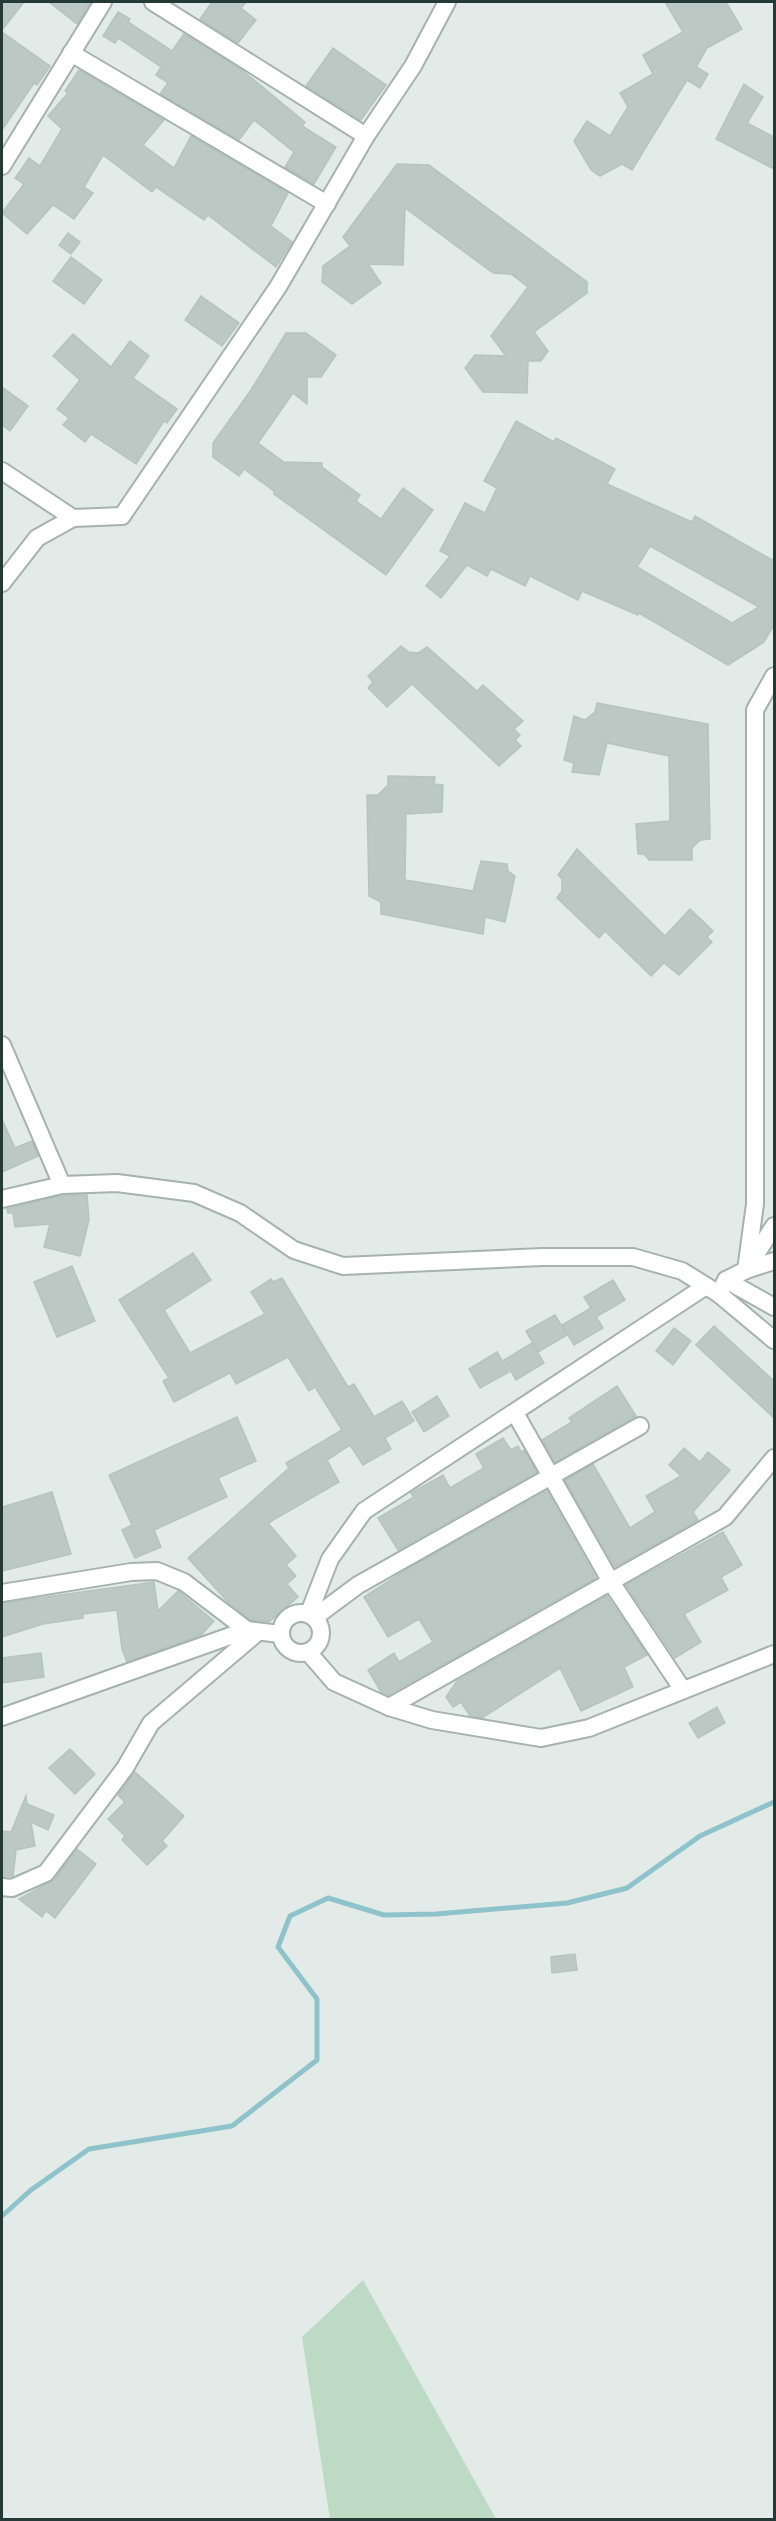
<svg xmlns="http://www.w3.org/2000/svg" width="776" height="2521" font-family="Rubik,sans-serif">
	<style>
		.green { fill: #bddac5 }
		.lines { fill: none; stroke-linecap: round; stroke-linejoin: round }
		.stream { stroke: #8fc3cb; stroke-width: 5 }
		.building { fill: #bbc8c3; stroke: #b5c4be; stroke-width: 1.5; fill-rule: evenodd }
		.minor-casing { stroke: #a5b2ae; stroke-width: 20 }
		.minor { stroke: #fff; stroke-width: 16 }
	</style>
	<rect width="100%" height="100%" fill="#e2ebe7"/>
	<!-- green -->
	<path class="green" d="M 363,2280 L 496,2519 L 330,2519 L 302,2337 Z"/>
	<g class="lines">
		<!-- stream -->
		<path class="stream" d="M 2,2216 L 31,2190 L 89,2149 L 232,2126 L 317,2060 L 317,1999 L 278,1947 L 290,1916 L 328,1898 L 384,1915 L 436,1914 L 567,1903 L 627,1888 L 700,1836 L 774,1802"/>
	</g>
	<!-- building -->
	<g class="building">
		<path d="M 2,2 L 24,2 L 2,30 Z"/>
		<path d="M 49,2 L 91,2 L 77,24 Z"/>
		<path d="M 212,2 L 246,2 L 241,8 L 256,20 L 238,43 L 200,19 Z"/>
		<path d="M 665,2 L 726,2 L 742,29 L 707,48 L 696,67 L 708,74 L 700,88 L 687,80 L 632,170 L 622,164 L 600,176 L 591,170 L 574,141 L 587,121 L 610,136 L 628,107 L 620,93 L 653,74 L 643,55 L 683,32 Z"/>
		<path d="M 118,12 L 130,19 L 128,22 L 172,51 L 184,34 L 243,71 L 305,122 L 302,126 L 336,147 L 314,184 L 285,167 L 294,152 L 254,120 L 239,140 L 160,94 L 168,83 L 156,75 L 161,67 L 118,38 L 115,43 L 103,36 Z"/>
		<path d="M 2,32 L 50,66 L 37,85 L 34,83 L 2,130 Z"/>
		<path d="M 333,48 L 386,85 L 361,120 L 306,86 Z"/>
		<path d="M 79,70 L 164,120 L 143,145 L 174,168 L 191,136 L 288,193 L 271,226 L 292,242 L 276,267 L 208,215 L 204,220 L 156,187 L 152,192 L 103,155 L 84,187 L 93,193 L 74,219 L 53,205 L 27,234 L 2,213 L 24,184 L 15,178 L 29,158 L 40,166 L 62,129 L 48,116 L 68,93 L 65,91 Z"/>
		<path d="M 744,84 L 763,97 L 747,123 L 774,137 L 774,169 L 716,139 Z"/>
		<path d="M 397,164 L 429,165 L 587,282 L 587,293 L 534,332 L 548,351 L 541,361 L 528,361 L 527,393 L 483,392 L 465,368 L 475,355 L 506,356 L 491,336 L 528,287 L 511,274 L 493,273 L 405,208 L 403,265 L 368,264 L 381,283 L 352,304 L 322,282 L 323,266 L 350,246 L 343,237 Z"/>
		<path d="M 68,233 L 80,242 L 71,254 L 59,245 Z"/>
		<path d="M 71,257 L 102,280 L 84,304 L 53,281 Z"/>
		<path d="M 201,296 L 239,323 L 222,346 L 185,320 Z"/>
		<path d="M 286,333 L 306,333 L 336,355 L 321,377 L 307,377 L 307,404 L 293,393 L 258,443 L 284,462 L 322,463 L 322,467 L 360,495 L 356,501 L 381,519 L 403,488 L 433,510 L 386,575 L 274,494 L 274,491 L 244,469 L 239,476 L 213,457 L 213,443 L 251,390 Z"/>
		<path d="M 73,334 L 111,367 L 130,341 L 149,356 L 133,378 L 177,409 L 167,423 L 164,421 L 136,464 L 91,434 L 85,442 L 63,425 L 69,418 L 57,409 L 80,380 L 53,356 Z"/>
		<path d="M 2,387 L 28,406 L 10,431 L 2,425 Z"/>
		<path d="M 516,421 L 554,442 L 556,438 L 615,469 L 607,484 L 692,522 L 695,516 L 774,561 L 774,625 L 764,642 L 728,665 L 639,613 L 638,615 L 582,591 L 578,600 L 530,576 L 525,586 L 491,569 L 487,576 L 467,565 L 441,598 L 426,586 L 450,556 L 440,551 L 465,503 L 485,513 L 497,488 L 484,481 ZM 650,546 L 759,607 L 732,623 L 637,567 Z"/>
		<path d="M 401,646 L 409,652 L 418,653 L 427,647 L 477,691 L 483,685 L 523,721 L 514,729 L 520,735 L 515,740 L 521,746 L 499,766 L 412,684 L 387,707 L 368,688 L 373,682 L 368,676 Z"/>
		<path d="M 597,703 L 708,724 L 710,839 L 700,840 L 692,848 L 692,860 L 649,860 L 644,854 L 638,854 L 636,824 L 670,821 L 669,756 L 607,743 L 599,775 L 572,772 L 574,763 L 564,760 L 574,716 L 585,720 L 595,712 Z"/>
		<path d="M 388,776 L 435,777 L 434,784 L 443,785 L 442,812 L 406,814 L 405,880 L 473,891 L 481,861 L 507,864 L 508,871 L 515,876 L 505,922 L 485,917 L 483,934 L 381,914 L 381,902 L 369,896 L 367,795 L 378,795 L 388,785 Z"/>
		<path d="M 577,849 L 665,936 L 690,909 L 713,931 L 707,937 L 712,942 L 679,975 L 664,963 L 651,976 L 605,931 L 599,938 L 557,898 L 562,891 L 562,879 L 558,875 Z"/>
		<path d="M 2,1119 L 15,1148 L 32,1141 L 38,1156 L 2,1172 Z"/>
		<path d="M 63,1195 L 87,1195 L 89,1220 L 80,1256 L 44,1247 L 50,1224 L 15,1227 L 13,1213 L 8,1213 L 7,1209 Z"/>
		<path d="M 193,1253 L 211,1280 L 164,1310 L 190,1353 L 265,1314 L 251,1292 L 271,1279 L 273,1282 L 282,1278 L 348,1387 L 354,1384 L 374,1417 L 402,1401 L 414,1421 L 385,1438 L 391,1449 L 363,1465 L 350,1445 L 327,1460 L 339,1482 L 268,1523 L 296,1556 L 286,1565 L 296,1576 L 287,1584 L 298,1597 L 269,1622 L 251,1620 L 227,1601 L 188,1558 L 289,1468 L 286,1463 L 342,1430 L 315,1387 L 309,1391 L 288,1357 L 236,1384 L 230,1373 L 174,1402 L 163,1381 L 169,1378 L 119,1300 Z"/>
		<path d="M 72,1266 L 95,1321 L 57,1337 L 34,1282 Z"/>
		<path d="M 613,1280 L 625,1300 L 596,1317 L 603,1328 L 574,1345 L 562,1325 L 591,1308 L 584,1297 Z"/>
		<path d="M 555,1315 L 567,1335 L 538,1352 L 526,1331 Z"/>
		<path d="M 714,1326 L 774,1381 L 774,1418 L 696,1345 Z"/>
		<path d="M 674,1328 L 691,1341 L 673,1365 L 656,1351 Z"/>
		<path d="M 532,1343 L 544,1363 L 516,1380 L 504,1360 Z"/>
		<path d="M 497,1352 L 509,1372 L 480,1388 L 469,1369 Z"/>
		<path d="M 617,1386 L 636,1416 L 555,1462 L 542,1440 L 572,1422 L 569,1418 Z"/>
		<path d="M 437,1396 L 449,1416 L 424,1432 L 412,1412 Z"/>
		<path d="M 237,1417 L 256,1461 L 218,1478 L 227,1497 L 154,1530 L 161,1547 L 135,1558 L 122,1530 L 132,1525 L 109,1475 Z"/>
		<path d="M 503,1438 L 511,1450 L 518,1446 L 521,1452 L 524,1450 L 537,1472 L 398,1550 L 378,1518 L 414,1497 L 411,1493 L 443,1475 L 450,1488 L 484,1468 L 476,1454 Z"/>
		<path d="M 684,1448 L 700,1462 L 708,1452 L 730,1470 L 693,1512 L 698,1520 L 615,1567 L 565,1480 L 593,1464 L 630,1528 L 655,1512 L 646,1496 L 681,1476 L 669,1465 Z"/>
		<path d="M 547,1491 L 596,1578 L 388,1695 L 381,1692 L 368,1670 L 394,1653 L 399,1662 L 433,1642 L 419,1619 L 388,1637 L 364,1597 L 409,1568 Z"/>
		<path d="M 52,1492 L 71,1554 L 2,1571 L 2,1507 Z"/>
		<path d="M 723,1532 L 742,1565 L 721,1577 L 728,1590 L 684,1614 L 701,1642 L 675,1658 L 626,1585 Z"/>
		<path d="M 154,1582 L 158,1611 L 178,1591 L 214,1621 L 201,1635 L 127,1662 L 122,1649 L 117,1610 L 83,1614 L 83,1618 L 43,1624 L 2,1637 L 2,1603 Z"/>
		<path d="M 607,1596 L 647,1655 L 624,1667 L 633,1687 L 581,1711 L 560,1668 L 482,1718 L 470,1716 L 461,1702 L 453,1707 L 446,1697 L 457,1681 Z"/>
		<path d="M 41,1653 L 44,1677 L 2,1683 L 2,1658 Z"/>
		<path d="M 717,1707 L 725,1723 L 698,1738 L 689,1723 Z"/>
		<path d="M 70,1749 L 95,1774 L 75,1794 L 49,1768 Z"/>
		<path d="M 135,1772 L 184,1816 L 162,1841 L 167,1846 L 147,1865 L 122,1840 L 125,1836 L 108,1819 L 125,1802 L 118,1795 Z"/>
		<path d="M 26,1796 L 27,1804 L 54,1815 L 48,1830 L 31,1822 L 35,1846 L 16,1850 L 13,1876 L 2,1877 L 2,1835 L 3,1831 L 11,1832 Z"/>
		<path d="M 77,1849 L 96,1864 L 55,1918 L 46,1911 L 42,1917 L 19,1899 L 54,1880 Z"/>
		<path d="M 575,1954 L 577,1970 L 552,1973 L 551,1957 Z"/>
	</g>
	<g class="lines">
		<defs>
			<g id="minor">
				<path d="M 153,2 L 366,136"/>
				<path d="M 71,53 L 327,204"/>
				<path d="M 2,166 L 103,2"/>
				<path d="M 2,471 L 73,518"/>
				<path d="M 2,583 L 37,538 L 73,518 L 122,516 L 278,287 L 366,136 L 413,66 L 447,2"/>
				<path d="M 2,1045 L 62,1185"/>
				<path d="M 2,1199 L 62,1185 L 117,1183 L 194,1193 L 240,1213 L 294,1250 L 343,1266 L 543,1257 L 633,1257 L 682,1271 L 719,1294 L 774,1340"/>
				<path d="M 750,1264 L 774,1226"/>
				<path d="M 746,1270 L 774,1261"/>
				<path d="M 726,1280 L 774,1307"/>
				<path d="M 719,1294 L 726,1280 L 746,1270 L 755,1204 L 755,710 L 774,676"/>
				<path d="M 515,1413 L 611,1582 L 683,1690"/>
				<path d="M 2,1593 L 131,1572 L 157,1571 L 184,1582 L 247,1630 L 280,1634"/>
				<circle cx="301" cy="1633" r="20"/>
				<path d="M 309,1613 L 330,1559 L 364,1511 L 706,1286"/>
				<path d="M 315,1617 L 358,1585 L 640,1426"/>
				<path d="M 308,1652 L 334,1682 L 389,1707 L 432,1720 L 541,1738 L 589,1728 L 774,1654"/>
				<path d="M 389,1707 L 725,1517 L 774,1458"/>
				<path d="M 2,1717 L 247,1630"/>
				<path d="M 2,1887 L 12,1888 L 46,1873 L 125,1768 L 151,1723 L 258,1632"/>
			</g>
		</defs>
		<!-- minor casing -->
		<use href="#minor" class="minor-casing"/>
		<!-- minor -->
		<use href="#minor" class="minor"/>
	</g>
	<!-- border -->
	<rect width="776" height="2521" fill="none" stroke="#243a34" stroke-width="6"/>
</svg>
